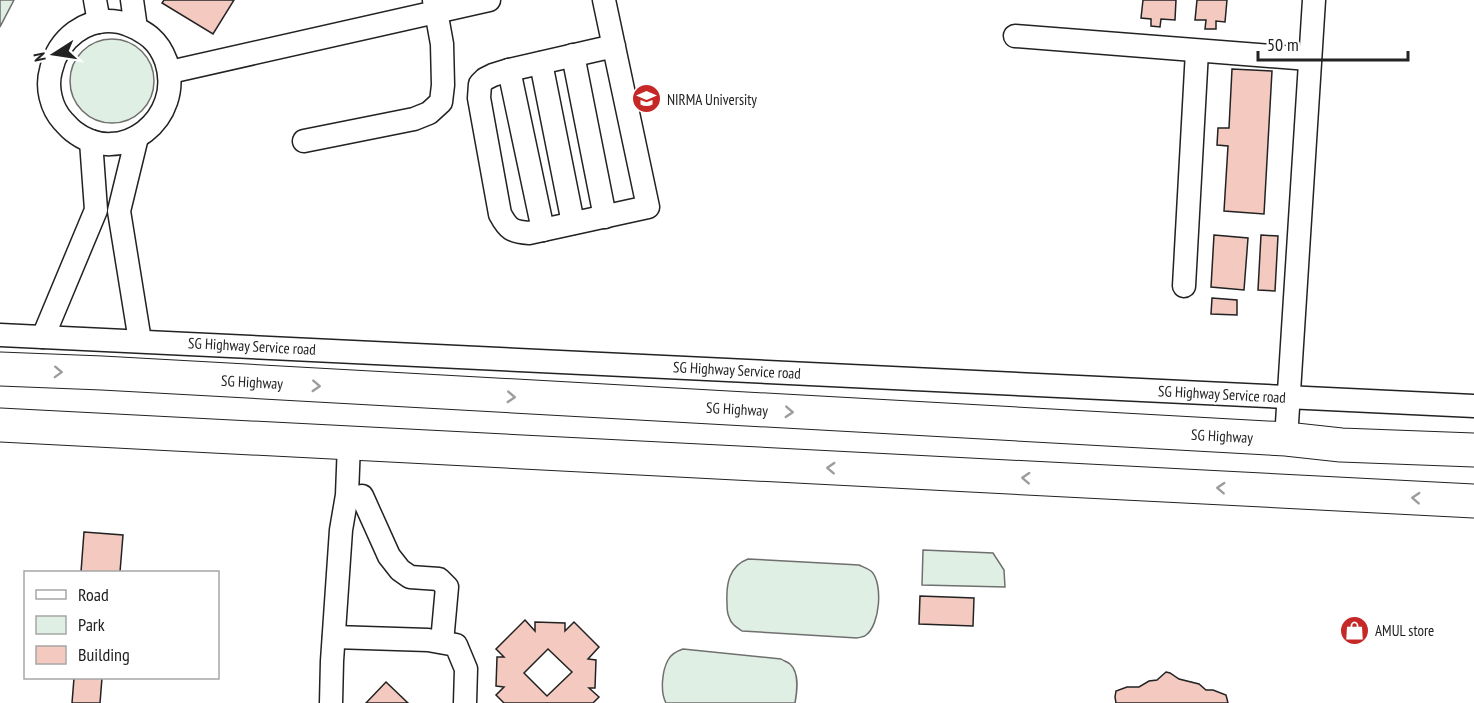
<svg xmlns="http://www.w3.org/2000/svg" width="1474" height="703" font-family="'PT Sans Narrow',sans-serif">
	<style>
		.green { fill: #e0efe3; stroke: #6f6f6f; stroke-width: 1.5 }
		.building { fill: #f3c9c0; stroke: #222; stroke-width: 1.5; fill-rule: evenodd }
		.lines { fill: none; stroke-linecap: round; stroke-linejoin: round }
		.minor-casing { stroke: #222; stroke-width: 25 }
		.highway-casing { stroke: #222; stroke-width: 35 }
		.minor { stroke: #fff; stroke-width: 22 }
		.highway { stroke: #fff; stroke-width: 33 }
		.oneway { stroke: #9c9c9c }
		.labels { text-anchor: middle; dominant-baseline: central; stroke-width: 4.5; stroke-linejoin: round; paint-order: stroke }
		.poi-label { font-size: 15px; fill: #222; stroke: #fff; text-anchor: start }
		.street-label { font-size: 15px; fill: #222; stroke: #fff }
	</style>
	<rect width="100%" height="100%" fill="#fff"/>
	<!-- green -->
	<g class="green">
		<path d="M 0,0 L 14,0 L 0,27 Z"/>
		<circle cx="112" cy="81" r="42"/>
		<path d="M 923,550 L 993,553 L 1004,570 L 1005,587 L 922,585 Z"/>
		<path d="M 748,559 L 859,565 C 863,567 869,569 872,572 C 883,584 880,625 866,635 C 866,636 858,638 857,638 L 742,631 C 736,627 731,624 729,617 C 727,613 727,607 727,603 C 726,584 729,566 748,559 Z"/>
		<path d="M 683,649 L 781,659 C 784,661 788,662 790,664 C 800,673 797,692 795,703 L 666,703 C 660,692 662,671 668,660 C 671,654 677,651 683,649 Z"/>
	</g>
	<!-- building -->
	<g class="building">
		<path d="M 164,0 L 234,0 L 213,34 L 162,3 Z"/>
		<path d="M 1143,0 L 1176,0 L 1175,20 L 1161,19 L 1160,27 L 1151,26 L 1151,19 L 1141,18 Z"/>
		<path d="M 1197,0 L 1227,0 L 1225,22 L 1216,21 L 1216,29 L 1205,29 L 1206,20 L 1195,20 Z"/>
		<path d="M 1232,69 L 1272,71 L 1264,214 L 1224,211 L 1228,146 L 1217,145 L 1218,128 L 1229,128 Z"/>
		<path d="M 1214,235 L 1248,238 L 1244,290 L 1211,287 Z"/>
		<path d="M 1261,235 L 1278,236 L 1275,291 L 1258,290 Z"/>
		<path d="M 1212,298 L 1237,300 L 1237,315 L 1211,314 Z"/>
		<path d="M 84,532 L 123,535 L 120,572 L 81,572 Z"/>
		<path d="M 920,596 L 974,598 L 973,626 L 919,624 Z"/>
		<path d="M 525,620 L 535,631 L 535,622 L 565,623 L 565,631 L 574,622 L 599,647 L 588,659 L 596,660 L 595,688 L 589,688 L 599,697 L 593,703 L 504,703 L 496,695 L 504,687 L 496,686 L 497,657 L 504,657 L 496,649 ZM 548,649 L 572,672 L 547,696 L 524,673 Z"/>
		<path d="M 1166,672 L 1170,673 L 1179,679 L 1199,684 L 1206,690 L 1213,690 L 1226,695 L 1228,703 L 1116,703 L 1115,697 L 1116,691 L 1127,687 L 1139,687 L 1149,681 L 1157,680 Z"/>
		<path d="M 74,678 L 102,678 L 100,703 L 72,703 Z"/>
		<path d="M 386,682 L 408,703 L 366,703 Z"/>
	</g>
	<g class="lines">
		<defs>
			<g id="minor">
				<path d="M 95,0 L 99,22"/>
				<path d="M 132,0 L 136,28 C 141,31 147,34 151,38 C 158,44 163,53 166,61 C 185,118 121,169 73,131 C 69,128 66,124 63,121 C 51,108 46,87 51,70 C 58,39 86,16 119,22 C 125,23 131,26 136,28"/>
				<path d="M 604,0 L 648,207 L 529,233 C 512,232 508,229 500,214 L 479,98 L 480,84 L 485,79 L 493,75 L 509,70 L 614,46"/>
				<path d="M 1015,36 L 1309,59"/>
				<path d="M 573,55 L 605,217"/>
				<path d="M 541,63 L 573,223"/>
				<path d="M 509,70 L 543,230"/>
				<path d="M 170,72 L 489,0"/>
				<path d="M 137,137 L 119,211 L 140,341"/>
				<path d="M 304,141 L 414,119 L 429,113 L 441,102 L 443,85 L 442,44 L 434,0"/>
				<path d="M 1184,286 L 1197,51"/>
				<path d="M 0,335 L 1474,406"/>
				<path d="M 43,337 L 96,210 L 91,141"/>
				<path d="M 1286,439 L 1314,0"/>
				<path d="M 362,496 L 389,556 L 400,570 L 410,577 L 439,579 L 447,587 L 442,642"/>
				<path d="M 334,637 L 428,640 L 456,645 L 466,669 L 465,703"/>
				<path d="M 331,703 L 332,661 L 341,530 L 347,495 L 349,443"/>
			</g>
			<g id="highway">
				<path d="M 0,369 L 102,373 L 1286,439 L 1341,445 L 1474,450"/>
				<path d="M 0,425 L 1474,501"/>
			</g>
		</defs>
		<!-- minor casing -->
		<use href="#minor" class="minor-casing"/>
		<!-- highway casing -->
		<use href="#highway" class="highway-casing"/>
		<!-- minor -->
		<use href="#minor" class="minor"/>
		<!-- highway -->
		<use href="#highway" class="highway"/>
	</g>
	<!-- one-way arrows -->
	<defs><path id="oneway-chevron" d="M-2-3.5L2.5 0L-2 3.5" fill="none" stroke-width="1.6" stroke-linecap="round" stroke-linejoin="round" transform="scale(1.5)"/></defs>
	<g class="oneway">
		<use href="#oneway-chevron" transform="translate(58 372) rotate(2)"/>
		<use href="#oneway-chevron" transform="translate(316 386) rotate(3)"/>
		<use href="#oneway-chevron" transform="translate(511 397) rotate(3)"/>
		<use href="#oneway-chevron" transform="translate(789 412) rotate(3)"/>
		<use href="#oneway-chevron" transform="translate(831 468) rotate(-177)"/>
		<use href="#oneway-chevron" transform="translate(1026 478) rotate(-177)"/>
		<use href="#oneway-chevron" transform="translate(1221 488) rotate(-177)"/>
		<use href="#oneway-chevron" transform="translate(1416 498) rotate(-177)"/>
	</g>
	<!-- icons -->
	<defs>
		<symbol id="university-disc" viewBox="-11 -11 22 22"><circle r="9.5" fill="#c62828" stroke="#fff"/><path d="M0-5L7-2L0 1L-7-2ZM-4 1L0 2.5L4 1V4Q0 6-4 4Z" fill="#fff"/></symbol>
		<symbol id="shop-disc" viewBox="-11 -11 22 22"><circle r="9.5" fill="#c62828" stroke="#fff"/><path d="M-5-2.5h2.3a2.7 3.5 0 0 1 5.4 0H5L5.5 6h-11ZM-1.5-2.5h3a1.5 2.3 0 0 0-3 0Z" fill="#fff"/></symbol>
	</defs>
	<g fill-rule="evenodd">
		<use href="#university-disc" x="630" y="82" width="33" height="33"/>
		<use href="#shop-disc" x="1338" y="614" width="33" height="33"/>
	</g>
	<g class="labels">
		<!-- poi labels -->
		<g class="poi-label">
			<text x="667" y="99">NIRMA University</text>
			<text x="1375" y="630">AMUL store</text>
		</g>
		<!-- street labels -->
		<g class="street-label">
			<text transform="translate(252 346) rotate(3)">SG Highway Service road</text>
			<text transform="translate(737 370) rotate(3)">SG Highway Service road</text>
			<text transform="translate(252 382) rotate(3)">SG Highway</text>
			<text transform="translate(1222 394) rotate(3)">SG Highway Service road</text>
			<text transform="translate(737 409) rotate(3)">SG Highway</text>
			<text transform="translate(1222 436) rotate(3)">SG Highway</text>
		</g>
	</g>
	<!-- legend -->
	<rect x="24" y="571" width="195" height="108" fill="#ffffff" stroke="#a7a7a7" stroke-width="1.5"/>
	<rect x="36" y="590" width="30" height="9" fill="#ffffff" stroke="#a7a7a7" stroke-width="1.5"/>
	<text x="78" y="601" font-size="18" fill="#222222">Road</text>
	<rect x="36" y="616" width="30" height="18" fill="#e0efe3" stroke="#a7a7a7" stroke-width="1.5"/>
	<text x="78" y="631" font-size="18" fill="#222222">Park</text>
	<rect x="36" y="646" width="30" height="18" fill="#f3c9c0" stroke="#a7a7a7" stroke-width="1.5"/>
	<text x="78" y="661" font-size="18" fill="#222222">Building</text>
	<!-- north arrow -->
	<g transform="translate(54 54) rotate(258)" stroke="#ffffff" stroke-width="4.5" paint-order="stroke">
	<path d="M0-4.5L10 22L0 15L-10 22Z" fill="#222222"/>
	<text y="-9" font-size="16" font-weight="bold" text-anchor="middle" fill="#222222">N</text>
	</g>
	<!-- scale -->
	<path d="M1258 51v9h150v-9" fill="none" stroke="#222222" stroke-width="3"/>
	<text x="1267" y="51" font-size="18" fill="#222222" stroke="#ffffff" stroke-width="4.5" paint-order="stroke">50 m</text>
</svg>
